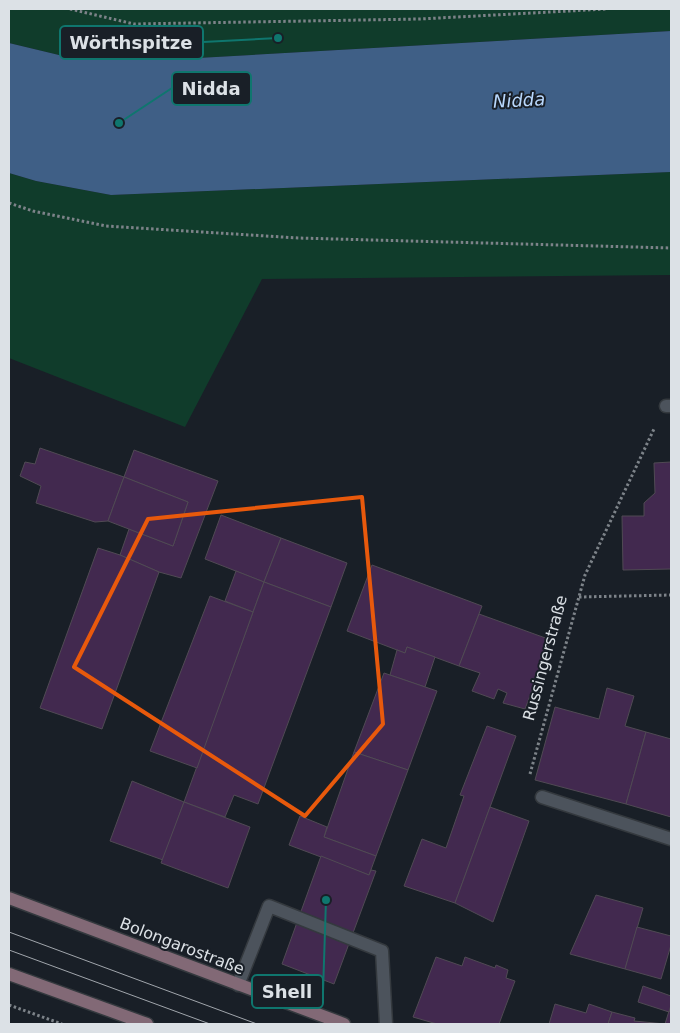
<svg xmlns="http://www.w3.org/2000/svg" width="680" height="1033" font-family="'DejaVu Sans',sans-serif">
	<style>
		.green { fill: #103c2b }
		.water { fill: #3f5f86 }
		.building { fill: #42294f; stroke: #504a54 }
		.lines { fill: none; stroke-linecap: round; stroke-linejoin: round }
		.service-casing { stroke: #34393e; stroke-width: 15 }
		.minor-casing { stroke: #34393e; stroke-width: 15 }
		.secondary-casing { stroke: #34393e; stroke-width: 15 }
		.path { stroke: #7d8389; stroke-width: 3; stroke-dasharray: 2.5 2.5; stroke-linecap: butt }
		.service { stroke: #4c535c; stroke-width: 12 }
		.minor { stroke: #4c535c; stroke-width: 12 }
		.secondary { stroke: #826976; stroke-width: 12 }
		.tram { stroke: #a1a6ac; stroke-width: 1 }
		.marked { fill: none; stroke: #e8590c; stroke-width: 4; stroke-linejoin: round }
		.labels { text-anchor: middle; dominant-baseline: central; stroke-width: 4; stroke-linejoin: round; paint-order: stroke }
		.street-label { font-size: 16px; fill: #dce1e6; stroke: #191f27 }
		.water-label { font-size: 18px; font-style: italic; fill: #b9d8fd; stroke: #191f27 }
		.leader { fill: none; stroke: #0f766e; stroke-width: 2 }
		.callout-dot { fill: #0f766e; stroke: #191f27; stroke-width: 2 }
		.callout { fill: #191f27; stroke: #0f766e; stroke-width: 2 }
		.callout-label { font-size: 18px; text-anchor: middle; font-weight: bold; fill: #dce1e6 }
	</style>
	<rect width="100%" height="100%" fill="#191f27"/>
	<!-- green -->
	<g class="green">
		<path d="M 9,9 L 671,9 L 671,31 L 180,59 L 59,55 L 9,43 Z"/>
		<path d="M 671,172 L 671,275 L 262,279 L 185,427 L 9,358 L 9,173 L 36,181 L 111,195 Z"/>
	</g>
	<!-- water -->
	<path class="water" d="M 671,31 L 671,172 L 111,195 L 36,181 L 9,173 L 9,43 L 59,55 L 180,59 Z"/>
	<!-- building -->
	<g class="building">
		<path d="M 40,448 L 124,477 L 108,521 L 95,522 L 36,503 L 41,486 L 20,476 L 25,462 L 35,464 Z"/>
		<path d="M 134,450 L 218,481 L 181,578 L 159,572 L 120,555 L 129,529 L 173,546 L 188,502 L 124,477 Z"/>
		<path d="M 671,462 L 671,569 L 623,570 L 622,516 L 644,516 L 644,503 L 655,493 L 654,463 Z"/>
		<path d="M 124,477 L 188,502 L 173,546 L 108,521 Z"/>
		<path d="M 221,515 L 281,538 L 264,582 L 205,559 Z"/>
		<path d="M 281,538 L 347,563 L 331,607 L 264,582 Z"/>
		<path d="M 98,548 L 120,555 L 159,572 L 102,729 L 40,708 Z"/>
		<path d="M 372,565 L 482,606 L 459,666 L 407,647 L 405,653 L 347,631 Z"/>
		<path d="M 236,571 L 264,582 L 253,612 L 225,601 Z"/>
		<path d="M 264,582 L 331,607 L 258,804 L 234,795 L 225,817 L 184,802 Z"/>
		<path d="M 210,596 L 253,612 L 197,768 L 150,751 Z"/>
		<path d="M 479,614 L 551,640 L 525,709 L 503,703 L 507,693 L 498,689 L 494,699 L 472,691 L 480,673 L 459,666 Z"/>
		<path d="M 407,647 L 435,657 L 425,687 L 390,675 L 397,650 L 405,653 Z"/>
		<path d="M 384,673 L 437,691 L 408,770 L 354,752 Z"/>
		<path d="M 607,688 L 634,696 L 625,726 L 646,732 L 626,804 L 535,780 L 555,707 L 599,719 Z"/>
		<path d="M 487,726 L 516,736 L 455,903 L 404,886 L 422,839 L 446,848 L 464,796 L 460,795 Z"/>
		<path d="M 646,732 L 671,739 L 671,817 L 626,804 Z"/>
		<path d="M 354,752 L 408,770 L 376,856 L 324,837 Z"/>
		<path d="M 132,781 L 184,802 L 163,860 L 110,841 Z"/>
		<path d="M 184,802 L 250,827 L 228,888 L 161,863 Z"/>
		<path d="M 490,807 L 529,821 L 493,922 L 455,903 Z"/>
		<path d="M 300,816 L 327,827 L 324,837 L 376,856 L 369,875 L 289,845 Z"/>
		<path d="M 321,856 L 369,875 L 371,870 L 376,871 L 334,984 L 282,964 Z"/>
		<path d="M 596,895 L 643,908 L 625,969 L 570,954 Z"/>
		<path d="M 637,927 L 671,936 L 671,945 L 661,979 L 625,969 Z"/>
		<path d="M 436,957 L 462,966 L 465,957 L 495,968 L 496,965 L 508,970 L 506,978 L 515,981 L 499,1024 L 437,1024 L 413,1017 Z"/>
		<path d="M 643,986 L 671,996 L 671,1005 L 669,1012 L 638,1002 Z"/>
		<path d="M 555,1004 L 586,1013 L 589,1004 L 612,1012 L 608,1024 L 549,1024 Z"/>
		<path d="M 669,1011 L 671,1012 L 671,1024 L 665,1024 Z"/>
		<path d="M 612,1012 L 635,1018 L 634,1021 L 665,1024 L 608,1024 Z"/>
	</g>
	<g class="lines">
		<defs>
			<path id="service" d="M 238,985 L 269,906 L 382,951 L 386,1024"/>
			<g id="minor">
				<path d="M 666,406 L 671,406"/>
				<path d="M 542,797 L 671,839"/>
			</g>
			<g id="secondary">
				<path d="M 9,898 L 344,1024"/>
				<path d="M 9,974 L 147,1024"/>
			</g>
		</defs>
		<!-- service casing -->
		<use href="#service" class="service-casing"/>
		<!-- minor casing -->
		<use href="#minor" class="minor-casing"/>
		<!-- secondary casing -->
		<use href="#secondary" class="secondary-casing"/>
		<!-- path -->
		<g class="path">
			<path d="M 70,9 L 134,24 L 420,19 L 606,9"/>
			<path d="M 9,203 L 33,211 L 106,226 L 298,238 L 671,248"/>
			<path d="M 579,597 L 671,595"/>
			<path d="M 530,774 L 585,575 L 654,429"/>
			<path d="M 9,1005 L 62,1024"/>
		</g>
		<!-- service -->
		<use href="#service" class="service"/>
		<!-- minor -->
		<use href="#minor" class="minor"/>
		<!-- secondary -->
		<use href="#secondary" class="secondary"/>
		<!-- tram -->
		<g class="tram">
			<path d="M 9,932 L 257,1024"/>
			<path d="M 9,950 L 210,1024"/>
		</g>
	</g>
	<!-- marked area -->
	<path class="marked" d="M 362,497 L 383,724 L 305,816 L 74,667 L 148,519 Z"/>
	<g class="labels">
		<!-- street labels -->
		<g class="street-label">
			<text transform="translate(545 658) rotate(-75)">Russingerstraße</text>
			<text transform="translate(182 946) rotate(21)">Bolongarostraße</text>
		</g>
		<!-- water labels -->
		<g class="water-label">
			<text transform="translate(519 100) rotate(-3)">Nidda</text>
		</g>
	</g>
	<!-- callouts -->
	<path class="leader" d="M278 38L203 42M119 123L172 88M326 900L323 992"/>
	<g class="callout-dot">
		<circle cx="278" cy="38" r="5"/>
		<circle cx="119" cy="123" r="5"/>
		<circle cx="326" cy="900" r="5"/>
	</g>
	<g class="callout">
		<rect x="60" y="26" width="143" height="33" rx="5"/>
		<rect x="172" y="72" width="79" height="33" rx="5"/>
		<rect x="252" y="975" width="71" height="33" rx="5"/>
	</g>
	<g class="callout-label">
		<text x="131" y="49">Wörthspitze</text>
		<text x="211" y="95">Nidda</text>
		<text x="287" y="998">Shell</text>
	</g>
	<!-- border -->
	<rect width="680" height="1033" fill="none" stroke="#dce1e6" stroke-width="20"/>
</svg>
